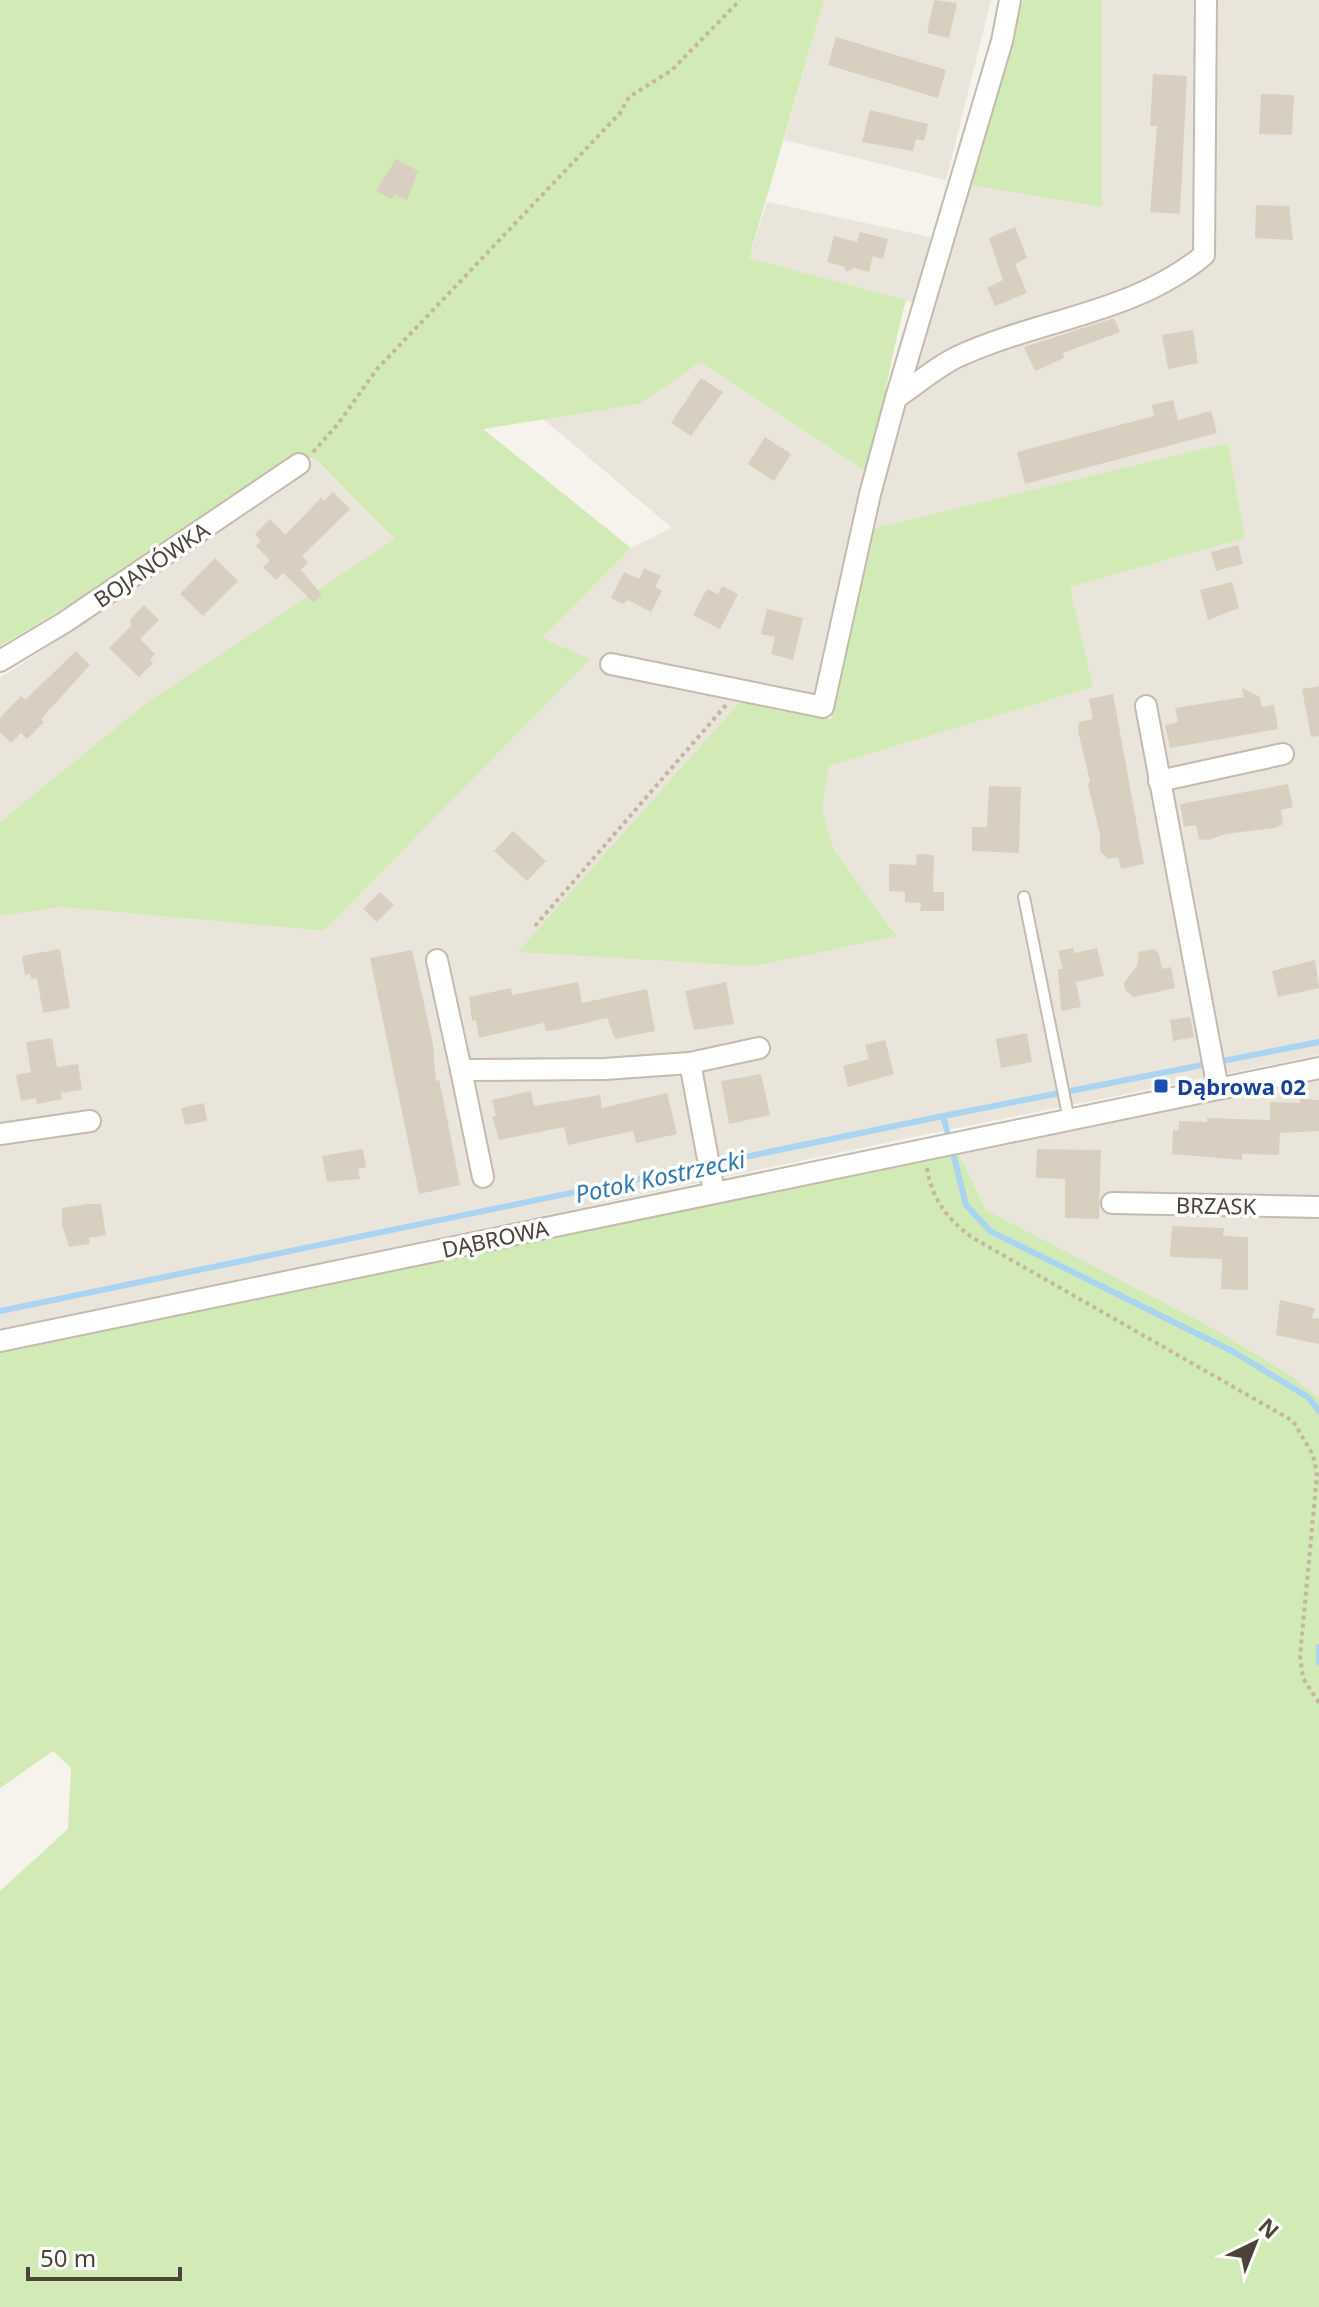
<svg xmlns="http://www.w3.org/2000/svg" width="1319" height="2307" font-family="'Noto Sans',sans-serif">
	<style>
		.residential { fill: #eae5da }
		.green { fill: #d2eab5 }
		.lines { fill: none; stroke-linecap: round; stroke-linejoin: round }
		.stream { stroke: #a9d4f2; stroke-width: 6 }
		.building { fill: #d8cfc1 }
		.service-casing { stroke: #c2bbae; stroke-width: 14 }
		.minor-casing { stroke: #c2bbae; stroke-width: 24 }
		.path { stroke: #c4b79f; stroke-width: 4; stroke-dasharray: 4 4; stroke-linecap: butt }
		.service { stroke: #fff; stroke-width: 10 }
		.minor { stroke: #fff; stroke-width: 20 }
		.transit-dot { fill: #1a4fb4; stroke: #fff; stroke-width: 3 }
		.labels { text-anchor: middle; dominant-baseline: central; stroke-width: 7; stroke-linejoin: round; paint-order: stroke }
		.street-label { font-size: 22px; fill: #4b4439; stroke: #fff }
		.transit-label { font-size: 22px; font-weight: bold; fill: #164399; stroke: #fff; text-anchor: start }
		.water-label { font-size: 24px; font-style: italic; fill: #2e7ab2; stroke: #fff }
	</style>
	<rect width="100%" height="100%" fill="#f6f3ec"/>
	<!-- residential -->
	<g class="residential">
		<path d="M 824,0 L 991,0 L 946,180 L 784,140 Z"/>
		<path d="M 1102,0 L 1319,0 L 1319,1055 L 932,1133 L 0,1331 L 0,916 L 61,907 L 324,931 L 589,659 L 541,639 L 631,548 L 672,528 L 542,418 L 640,404 L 701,362 L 867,472 L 815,700 L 753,688 L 519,952 L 897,935 L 835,852 L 822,810 L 829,766 L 1093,687 L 1070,587 L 1245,538 L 1228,444 L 871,529 L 916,303 L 749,258 L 767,202 L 954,242 L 971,185 L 1102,207 Z"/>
		<path d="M 313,458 L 395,539 L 145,704 L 0,822 L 0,678 L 141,586 Z"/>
		<path d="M 1319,1080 L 1319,1398 L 1290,1375 L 1209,1326 L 986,1210 L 959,1154 Z"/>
	</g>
	<!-- green -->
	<g class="green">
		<path d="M 0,0 L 824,0 L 749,258 L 906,300 C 890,357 883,415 867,472 L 701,362 L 640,404 L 483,429 L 631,548 L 542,638 L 590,659 L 324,931 L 61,907 L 0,916 L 0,822 L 145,704 L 395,539 L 314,458 L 290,459 L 213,519 L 0,646 Z"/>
		<path d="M 1023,0 L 1102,0 L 1102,207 L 971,185 Z"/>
		<path d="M 1228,443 L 1245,538 L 1070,587 L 1093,687 L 829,766 L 822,810 L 835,852 L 897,936 L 753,966 L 518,952 L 740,702 L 831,719 L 871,529 Z"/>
		<path d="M 959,1154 L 986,1210 L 1209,1326 L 1290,1375 L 1319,1398 L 1319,2307 L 0,2307 L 0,1891 L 68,1829 L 71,1768 L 53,1751 L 0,1788 L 0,1350 Z"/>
	</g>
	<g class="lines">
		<!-- stream -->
		<g class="stream">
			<path d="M 943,1116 L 947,1131"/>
			<path d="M 954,1157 L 966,1205 L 990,1231 L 1232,1351 L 1308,1397 L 1319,1411"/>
			<path d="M 0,1311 L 943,1116 L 1319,1042"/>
			<path d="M 1319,1647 L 1319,1662"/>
		</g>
	</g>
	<!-- building -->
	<g class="building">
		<path d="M 934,0 L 957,3 L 949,38 L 927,33 Z"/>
		<path d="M 836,37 L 946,70 L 938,98 L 828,65 Z"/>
		<path d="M 1153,74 L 1187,76 L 1180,214 L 1150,212 L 1157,126 L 1150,126 Z"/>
		<path d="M 1261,94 L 1294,95 L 1292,135 L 1259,134 Z"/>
		<path d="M 870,110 L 928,124 L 924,141 L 916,139 L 913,151 L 862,142 Z"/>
		<path d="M 396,159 L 418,171 L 407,200 L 395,194 L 392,199 L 376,191 Z"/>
		<path d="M 1256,205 L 1289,206 L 1293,240 L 1255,238 Z"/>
		<path d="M 1015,227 L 1027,258 L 1015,264 L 1027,293 L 995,306 L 987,288 L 1003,280 L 989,238 Z"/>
		<path d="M 860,232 L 888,239 L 883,259 L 873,256 L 869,272 L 854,268 L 847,272 L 843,266 L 827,262 L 834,236 L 857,242 Z"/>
		<path d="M 1114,318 L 1120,332 L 1063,353 L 1064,358 L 1035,371 L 1024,347 Z"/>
		<path d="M 1193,330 L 1198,363 L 1168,369 L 1162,335 Z"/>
		<path d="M 701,378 L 723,392 L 691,436 L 671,423 Z"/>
		<path d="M 1173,400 L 1178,420 L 1211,411 L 1217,433 L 1025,484 L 1017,452 L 1154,416 L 1152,405 Z"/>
		<path d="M 765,437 L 791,454 L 774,481 L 748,464 Z"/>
		<path d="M 333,492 L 350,509 L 302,556 L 308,562 L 301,570 L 322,595 L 314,603 L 283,573 L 276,580 L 263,567 L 270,560 L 256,546 L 261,541 L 255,534 L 270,519 L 285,535 L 321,498 L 324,501 Z"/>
		<path d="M 1238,545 L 1243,564 L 1216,571 L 1211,552 Z"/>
		<path d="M 215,558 L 238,581 L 203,616 L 180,594 Z"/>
		<path d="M 644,568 L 661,576 L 655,587 L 662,591 L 651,612 L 628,600 L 623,604 L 611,598 L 624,572 L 639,579 Z"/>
		<path d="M 1232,582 L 1239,608 L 1208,620 L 1200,590 Z"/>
		<path d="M 722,586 L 738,594 L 720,629 L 693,615 L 707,589 L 718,594 Z"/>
		<path d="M 144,605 L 159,620 L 140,639 L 155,654 L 150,659 L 153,663 L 139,677 L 109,648 L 132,625 L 129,621 Z"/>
		<path d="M 767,609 L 803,618 L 793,660 L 771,654 L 775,637 L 761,634 Z"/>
		<path d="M 76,651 L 90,665 L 41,719 L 44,722 L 27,739 L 21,733 L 11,743 L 0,732 L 0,718 L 21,696 L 25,700 Z"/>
		<path d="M 1319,686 L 1319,736 L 1311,737 L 1302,689 Z"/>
		<path d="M 1242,688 L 1260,697 L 1262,707 L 1274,705 L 1278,729 L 1170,748 L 1165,725 L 1178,722 L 1175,708 L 1244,697 Z"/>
		<path d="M 1113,694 L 1144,864 L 1121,869 L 1118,857 L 1108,859 L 1100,851 L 1100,834 L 1088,785 L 1090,781 L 1078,731 L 1079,722 L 1093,719 L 1089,699 Z"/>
		<path d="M 1288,784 L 1293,807 L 1281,810 L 1283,824 L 1275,828 L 1225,834 L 1208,840 L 1199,839 L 1196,825 L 1184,827 L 1180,804 Z"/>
		<path d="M 989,786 L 1021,787 L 1019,853 L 972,851 L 972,827 L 987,827 Z"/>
		<path d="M 513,831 L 546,861 L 527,881 L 494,851 Z"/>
		<path d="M 917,854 L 934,855 L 933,892 L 944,892 L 944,911 L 920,911 L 921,903 L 905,902 L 905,892 L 889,891 L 889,864 L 916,865 Z"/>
		<path d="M 380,892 L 394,905 L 377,922 L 363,909 Z"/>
		<path d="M 1073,948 L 1074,953 L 1097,948 L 1104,976 L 1076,982 L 1081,1007 L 1061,1011 L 1058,969 L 1063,969 L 1058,951 Z"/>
		<path d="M 60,949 L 70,1008 L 43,1013 L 37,978 L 31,979 L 30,974 L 25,975 L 22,956 Z"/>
		<path d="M 1154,949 L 1159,954 L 1162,969 L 1171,967 L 1175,988 L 1134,997 L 1125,990 L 1124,983 L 1137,966 L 1139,952 Z"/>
		<path d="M 412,950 L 433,1044 L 436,1081 L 439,1080 L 442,1093 L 460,1185 L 419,1194 L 370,958 Z"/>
		<path d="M 1315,960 L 1319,988 L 1278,997 L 1272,971 Z"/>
		<path d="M 578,982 L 582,1003 L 647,989 L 655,1031 L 615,1039 L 607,1018 L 556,1030 L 546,1031 L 544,1023 L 479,1038 L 476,1020 L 472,1021 L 469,997 L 511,988 L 512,995 Z"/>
		<path d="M 726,982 L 734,1024 L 694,1030 L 685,991 Z"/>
		<path d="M 1190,1017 L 1194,1037 L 1173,1041 L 1170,1020 Z"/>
		<path d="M 1027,1033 L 1032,1062 L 1001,1068 L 996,1039 Z"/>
		<path d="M 52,1038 L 57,1067 L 78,1064 L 82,1090 L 61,1093 L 62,1099 L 37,1104 L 36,1098 L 21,1101 L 16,1075 L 31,1072 L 26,1042 Z"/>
		<path d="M 885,1040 L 894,1074 L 848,1087 L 843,1066 L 869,1059 L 865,1045 Z"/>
		<path d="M 761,1074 L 770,1115 L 729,1124 L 721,1081 Z"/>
		<path d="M 531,1091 L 534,1106 L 600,1095 L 602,1108 L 667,1093 L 677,1134 L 636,1143 L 633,1131 L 568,1145 L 564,1127 L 499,1140 L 492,1117 L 496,1116 L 492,1100 Z"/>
		<path d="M 1300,1099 L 1319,1100 L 1319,1131 L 1280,1133 L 1279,1155 L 1242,1154 L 1242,1160 L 1172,1154 L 1173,1130 L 1179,1130 L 1179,1121 L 1207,1122 L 1207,1118 L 1270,1120 L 1270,1102 L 1300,1103 Z"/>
		<path d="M 204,1103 L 207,1121 L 185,1125 L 181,1108 Z"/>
		<path d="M 363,1149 L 366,1167 L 358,1169 L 360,1179 L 327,1182 L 322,1156 Z"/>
		<path d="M 1037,1149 L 1101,1150 L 1099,1219 L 1065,1218 L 1065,1179 L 1036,1178 Z"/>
		<path d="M 87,1204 L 101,1204 L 106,1235 L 89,1238 L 90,1244 L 69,1247 L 62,1225 L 62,1208 Z"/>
		<path d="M 1172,1226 L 1224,1228 L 1223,1236 L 1248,1237 L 1248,1290 L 1221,1289 L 1222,1259 L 1170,1257 Z"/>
		<path d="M 1280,1300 L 1315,1308 L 1312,1318 L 1319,1319 L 1319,1344 L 1276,1335 Z"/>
	</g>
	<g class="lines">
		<defs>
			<path id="service" d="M 1024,897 L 1069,1120"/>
			<g id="minor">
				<path d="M 896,398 L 1002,41 L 1010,0"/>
				<path d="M 0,661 L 65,622 L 299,464"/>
				<path d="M 611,664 L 823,707 L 870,494 L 896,398 C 916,385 936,367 957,357 C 1038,319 1133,314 1204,255 L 1206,0"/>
				<path d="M 1146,706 L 1218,1089"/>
				<path d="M 1159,781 L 1283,754"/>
				<path d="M 437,960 L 461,1070"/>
				<path d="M 0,1134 L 90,1121"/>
				<path d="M 483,1177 L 461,1070 L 604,1069 L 690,1063"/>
				<path d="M 714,1191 L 690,1063 L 759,1048"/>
				<path d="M 1112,1203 L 1319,1207"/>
				<path d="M 0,1341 L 1319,1068"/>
			</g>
		</defs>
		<!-- service casing -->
		<use href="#service" class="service-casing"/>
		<!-- minor casing -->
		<use href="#minor" class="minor-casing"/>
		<!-- path -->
		<g class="path">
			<path d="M 313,452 L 338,424 L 377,369 L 620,113 L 629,97 L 672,70 L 740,0"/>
			<path d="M 535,926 L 726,705"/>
			<path d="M 927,1168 C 932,1200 948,1220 973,1238 L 1293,1421 L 1313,1455 L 1317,1475 L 1300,1656 L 1303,1678 L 1319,1703"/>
		</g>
		<!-- service -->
		<use href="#service" class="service"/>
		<!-- minor -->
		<use href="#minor" class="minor"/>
	</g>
	<!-- markers -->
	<rect class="transit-dot" x="1153" y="1078" width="16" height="16" rx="4"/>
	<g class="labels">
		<!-- street labels -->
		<g class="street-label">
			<text transform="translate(151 564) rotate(-34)">BOJANÓWKA</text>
			<text transform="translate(1216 1205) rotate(1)">BRZASK</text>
			<text transform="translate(495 1238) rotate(-12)">DĄBROWA</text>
		</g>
		<!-- transit labels -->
		<g class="transit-label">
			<text x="1177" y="1086">Dąbrowa 02</text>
		</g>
		<!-- water labels -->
		<g class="water-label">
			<text transform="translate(660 1176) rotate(-12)">Potok Kostrzecki</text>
		</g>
	</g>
	<!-- north arrow -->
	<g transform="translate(1255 2243) rotate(43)" stroke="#ffffff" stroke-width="6" paint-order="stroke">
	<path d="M0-6L14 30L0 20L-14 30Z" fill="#4b4439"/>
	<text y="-12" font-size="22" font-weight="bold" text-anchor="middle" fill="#4b4439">N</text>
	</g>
	<!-- scale -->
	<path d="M28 2267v12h152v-12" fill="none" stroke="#4b4439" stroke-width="4"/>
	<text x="40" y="2267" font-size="24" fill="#4b4439" stroke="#ffffff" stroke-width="6" paint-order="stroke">50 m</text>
</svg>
